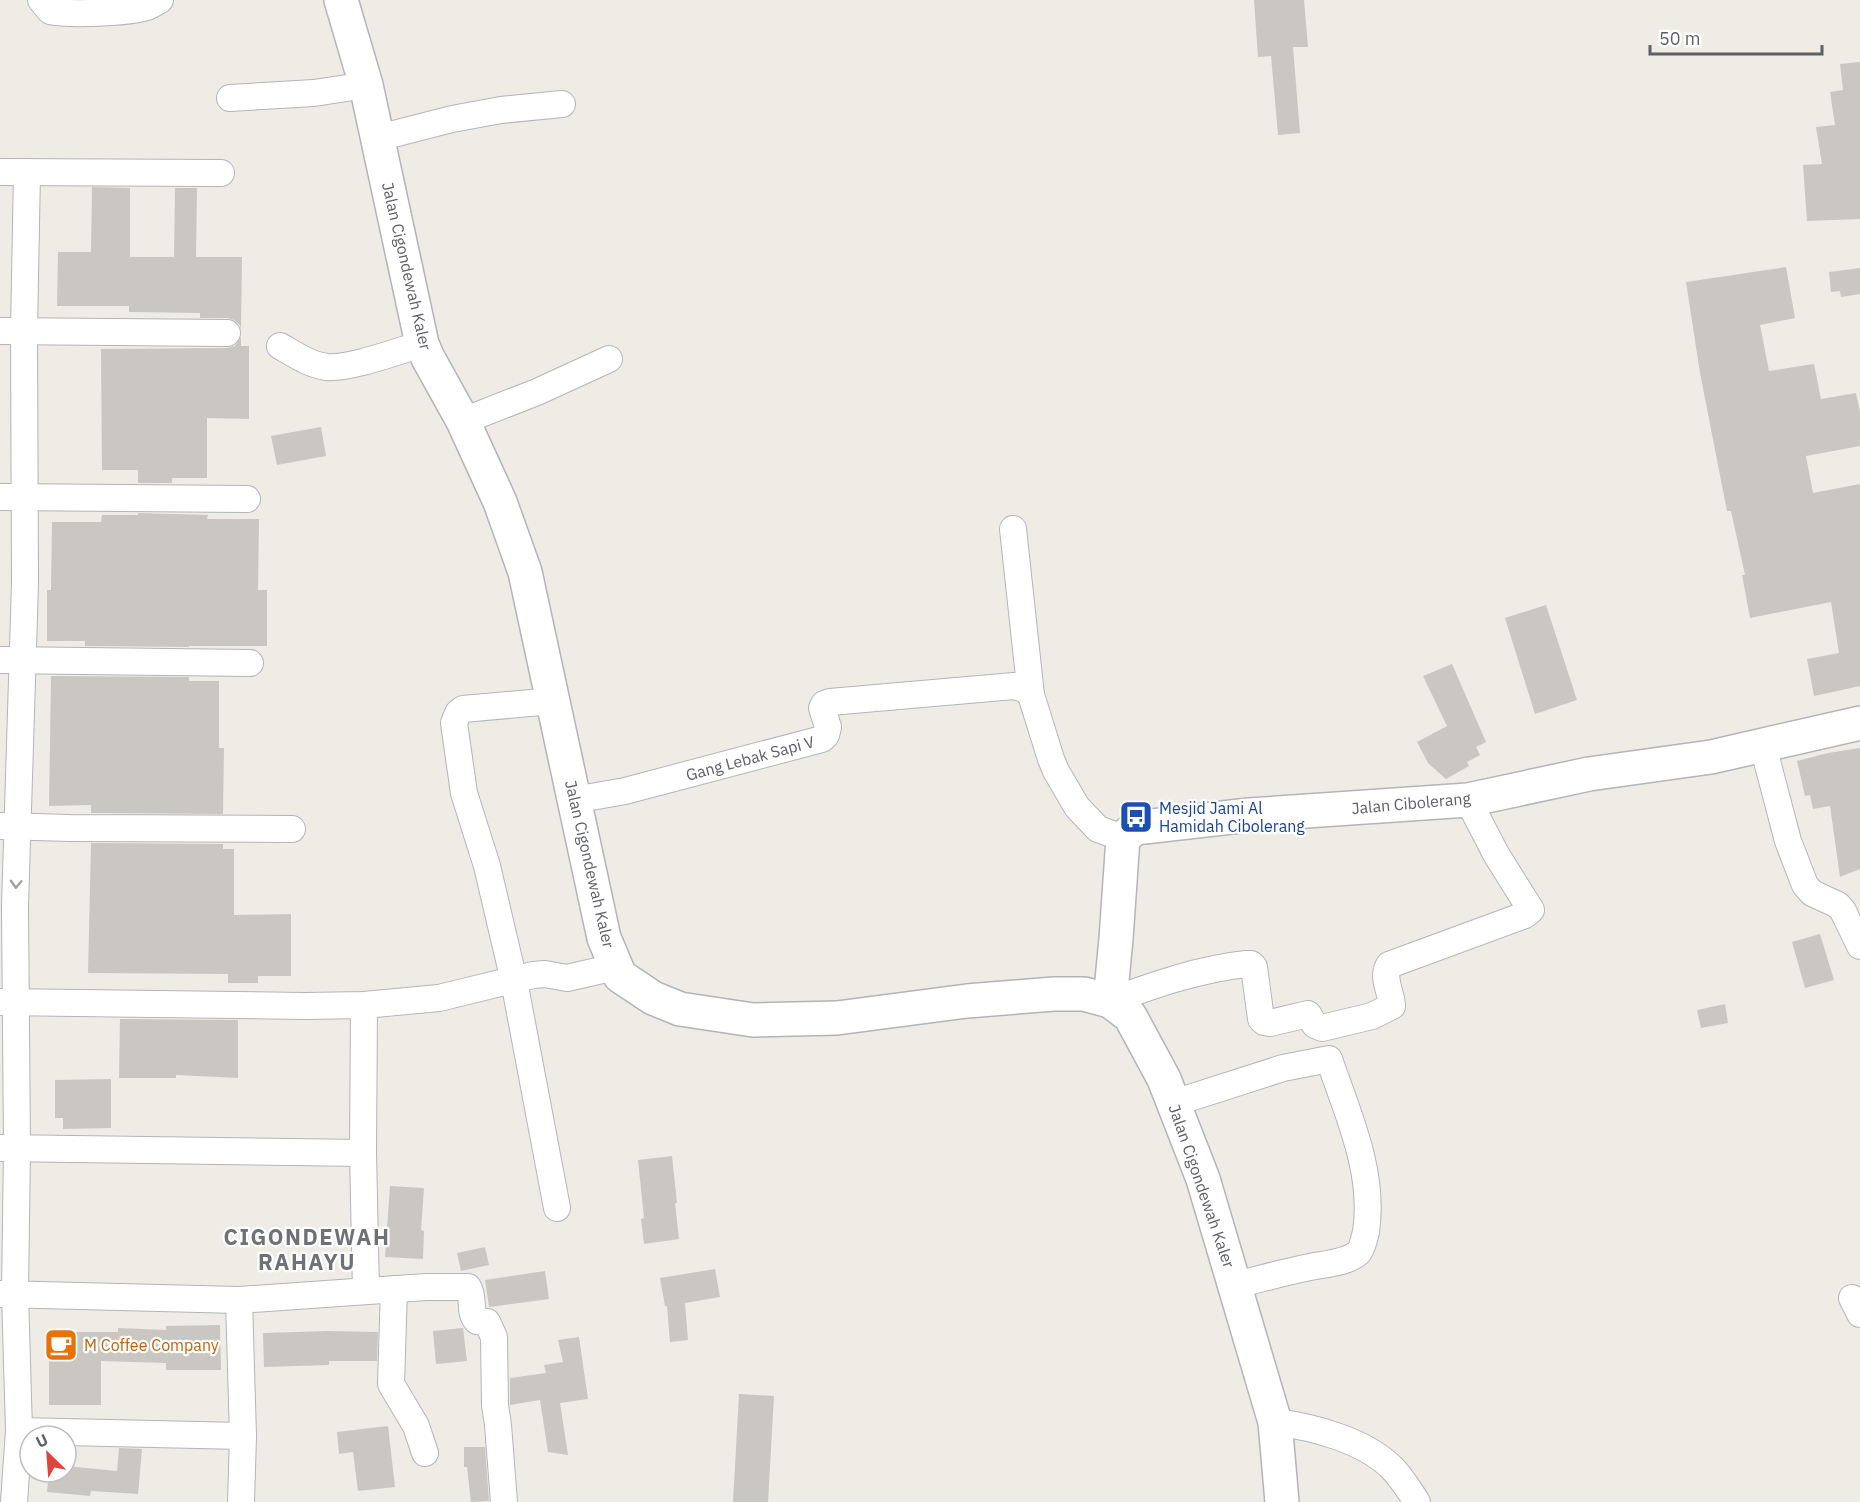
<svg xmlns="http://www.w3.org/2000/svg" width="1860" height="1502" font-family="'IBM Plex Sans',sans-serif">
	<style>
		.building { fill: #cac7c2 }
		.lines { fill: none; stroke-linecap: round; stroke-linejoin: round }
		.minor-casing { stroke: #b2b5b9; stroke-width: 28 }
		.tertiary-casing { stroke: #b2b5b9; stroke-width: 36 }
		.secondary-casing { stroke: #b1b4b9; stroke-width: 36 }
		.minor { stroke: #fff; stroke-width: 26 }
		.tertiary { stroke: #fff; stroke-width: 33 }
		.secondary { stroke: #fff; stroke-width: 33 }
		.oneway { stroke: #9ea0a2 }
		.labels { text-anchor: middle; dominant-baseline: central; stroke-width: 4.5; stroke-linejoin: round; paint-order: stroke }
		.street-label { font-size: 16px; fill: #5d6064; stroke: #fff }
		.transit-label { font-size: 16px; fill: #164399; stroke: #fff; text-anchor: start }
		.food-label { font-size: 16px; fill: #c56008; stroke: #fff; text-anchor: start }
		.district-label { font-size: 22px; font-weight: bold; letter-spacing: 1.5px; fill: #6e7276; stroke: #fff }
	</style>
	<rect width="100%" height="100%" fill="#eeece5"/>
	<!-- building -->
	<g class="building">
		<path d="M 1254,0 L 1304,0 L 1308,47 L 1293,47 L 1300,133 L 1278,135 L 1271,56 L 1258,57 Z"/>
		<path d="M 1860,62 L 1860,219 L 1807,221 L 1803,165 L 1822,164 L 1816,127 L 1835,125 L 1830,92 L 1843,90 L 1840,64 Z"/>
		<path d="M 92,187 L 130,188 L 130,257 L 174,257 L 175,188 L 197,188 L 196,257 L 242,257 L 241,329 L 240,325 L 234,320 L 227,318 L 200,318 L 200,313 L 129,312 L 129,306 L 57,306 L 58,252 L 91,252 Z"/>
		<path d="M 1786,267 L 1795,318 L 1760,325 L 1769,371 L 1814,364 L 1821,399 L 1856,393 L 1860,413 L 1860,446 L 1806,456 L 1813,493 L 1860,484 L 1860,686 L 1814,696 L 1807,659 L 1839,653 L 1831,602 L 1750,618 L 1742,575 L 1745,575 L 1731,511 L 1727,511 L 1700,373 L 1686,282 Z"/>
		<path d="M 1860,268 L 1860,294 L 1841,297 L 1840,291 L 1831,292 L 1829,272 Z"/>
		<path d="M 241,337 L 241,346 L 249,346 L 249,419 L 207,418 L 207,478 L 172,478 L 172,483 L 138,483 L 138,470 L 102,470 L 101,349 L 227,348 L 235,346 Z"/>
		<path d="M 321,427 L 326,456 L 277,465 L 271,436 Z"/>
		<path d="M 138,513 L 208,515 L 207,519 L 259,519 L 258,590 L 267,590 L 267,646 L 189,646 L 189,647 L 85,646 L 85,641 L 47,641 L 47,590 L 51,590 L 52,522 L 101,522 L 102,515 L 138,515 Z"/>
		<path d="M 1546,605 L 1577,700 L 1535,714 L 1505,618 Z"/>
		<path d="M 1452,664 L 1486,742 L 1476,747 L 1480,755 L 1467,762 L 1469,766 L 1446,779 L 1428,763 L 1417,742 L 1447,726 L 1423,676 Z"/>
		<path d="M 51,676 L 189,677 L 189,681 L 219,681 L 219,748 L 224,748 L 223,814 L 91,813 L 91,805 L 49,806 Z"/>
		<path d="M 1860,748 L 1860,869 L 1840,877 L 1830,806 L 1813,809 L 1810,795 L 1805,796 L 1797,761 L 1828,753 Z"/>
		<path d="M 91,843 L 223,844 L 223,849 L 234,849 L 234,915 L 291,914 L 291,976 L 258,976 L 258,983 L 228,983 L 228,974 L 88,973 Z"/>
		<path d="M 1820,934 L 1834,980 L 1805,988 L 1792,942 Z"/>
		<path d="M 1725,1004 L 1728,1023 L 1701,1028 L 1697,1010 Z"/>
		<path d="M 120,1019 L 238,1020 L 238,1078 L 176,1075 L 176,1078 L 119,1078 Z"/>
		<path d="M 111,1079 L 111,1128 L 63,1129 L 63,1118 L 55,1118 L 55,1080 Z"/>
		<path d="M 672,1156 L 677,1203 L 675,1203 L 679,1239 L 644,1244 L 641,1219 L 644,1218 L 638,1160 Z"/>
		<path d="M 390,1186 L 424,1188 L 421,1230 L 424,1231 L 423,1259 L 385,1257 Z"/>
		<path d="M 485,1247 L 489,1265 L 461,1271 L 457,1253 Z"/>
		<path d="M 715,1269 L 720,1297 L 685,1303 L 688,1340 L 670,1342 L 667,1306 L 665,1306 L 660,1278 Z"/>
		<path d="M 545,1271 L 549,1299 L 489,1307 L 485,1280 Z"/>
		<path d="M 220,1325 L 221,1370 L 166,1370 L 166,1363 L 101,1361 L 101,1405 L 49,1405 L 49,1332 L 118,1332 L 118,1328 L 166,1330 L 166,1326 Z"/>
		<path d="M 463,1328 L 467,1361 L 436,1364 L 433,1331 Z"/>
		<path d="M 328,1331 L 378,1332 L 377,1361 L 329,1361 L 329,1365 L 264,1367 L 263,1333 Z"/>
		<path d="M 579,1337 L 588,1399 L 560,1403 L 568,1455 L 548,1452 L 540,1400 L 510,1405 L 510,1378 L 546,1373 L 544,1365 L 563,1362 L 558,1340 Z"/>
		<path d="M 739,1394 L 774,1396 L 768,1502 L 733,1502 Z"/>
		<path d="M 388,1426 L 395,1487 L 358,1491 L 353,1452 L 339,1454 L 337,1432 Z"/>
		<path d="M 464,1447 L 485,1447 L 489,1501 L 471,1502 L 467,1467 L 464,1467 Z"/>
		<path d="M 119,1448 L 142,1449 L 138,1494 L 91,1491 L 90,1496 L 47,1492 L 49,1472 L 66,1472 L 66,1466 L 117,1471 Z"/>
	</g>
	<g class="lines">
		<defs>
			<g id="minor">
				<path d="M 41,0 L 50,11 C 68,15 129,13 147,7 C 152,5 156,2 160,0"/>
				<path d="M 230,98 L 314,93 L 366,85"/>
				<path d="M 378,138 L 452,119 L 501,110 L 562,104"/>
				<path d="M 0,172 L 221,173"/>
				<path d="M 0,331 L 227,333"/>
				<path d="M 280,346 C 294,354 310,365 327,367 C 350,369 398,351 422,344"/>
				<path d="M 463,421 L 537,392 L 609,359"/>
				<path d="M 0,497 L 247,499"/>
				<path d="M 1013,529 L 1031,695 L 1051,759 L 1056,771 L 1077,807 L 1098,829 L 1123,838"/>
				<path d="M 0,660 L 250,663"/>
				<path d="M 553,701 L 463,709 L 458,713 L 454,723 L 464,793 L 487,866 L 514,981 L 557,1208"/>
				<path d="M 1763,746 L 1788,841 L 1805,885 L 1812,893 L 1838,905 L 1843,911 L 1860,946"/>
				<path d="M 574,800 L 625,791 L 822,739 L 826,735 L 828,727 L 822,708 L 824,704 L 830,702 L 1014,686 L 1024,689 L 1031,695"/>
				<path d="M 0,826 L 70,828 L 292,829"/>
				<path d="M 1110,1001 C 1154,985 1199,969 1246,964 L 1251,964 L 1254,967 L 1261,1019 L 1264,1022 L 1270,1023 L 1308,1014 L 1315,1025 L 1322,1028 L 1372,1016 L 1392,1006 C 1392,993 1381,978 1389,965 L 1525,915 L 1531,910 L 1496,854 L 1468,800"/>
				<path d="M 0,1002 L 305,1006 L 364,1005 L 439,998 L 533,975 L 545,974 L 567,978 L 615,967"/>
				<path d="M 364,1005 L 363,1153 L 366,1291"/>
				<path d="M 1174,1103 L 1283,1068 L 1329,1059 C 1348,1115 1375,1172 1366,1232 C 1364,1238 1363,1248 1358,1253 C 1346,1263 1325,1264 1310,1267 C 1285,1272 1260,1279 1235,1285"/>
				<path d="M 0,1148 L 363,1153"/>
				<path d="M 394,1289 L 391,1384 L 416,1426 L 425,1453"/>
				<path d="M 0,1294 L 239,1300 L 426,1287 L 468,1287 C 475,1298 468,1312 477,1321 L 487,1322 L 494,1337 L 495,1405 L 498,1425 L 504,1502"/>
				<path d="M 1852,1298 L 1860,1314"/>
				<path d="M 239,1300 L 243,1436 L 241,1502"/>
				<path d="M 1275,1422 C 1313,1427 1364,1440 1392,1468 C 1402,1478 1409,1490 1417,1502"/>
				<path d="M 19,1431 L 243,1436"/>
				<path d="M 14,1502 L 19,1431 L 15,1294 L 17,1148 L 15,906 L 25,583 L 24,331 L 27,172"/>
			</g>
			<path id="tertiary" d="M 1110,1001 L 1116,939 L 1123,838 L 1135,828 L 1249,815 L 1468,800 L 1589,774 L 1711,757 L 1860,723"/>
			<path id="secondary" d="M 341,0 L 366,85 L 422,344 L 428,358 L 463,421 L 500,502 L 525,572 L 604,938 L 620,976 L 653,998 L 680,1009 L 753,1020 L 837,1018 L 967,1001 L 1054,994 L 1084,994 L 1110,1001 L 1130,1016 L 1164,1079 L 1203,1179 L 1275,1422 L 1282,1502"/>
		</defs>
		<!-- minor casing -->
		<use href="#minor" class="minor-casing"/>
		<!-- tertiary casing -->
		<use href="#tertiary" class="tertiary-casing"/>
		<!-- secondary casing -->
		<use href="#secondary" class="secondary-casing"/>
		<!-- minor -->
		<use href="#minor" class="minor"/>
		<!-- tertiary -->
		<use href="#tertiary" class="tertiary"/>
		<!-- secondary -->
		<use href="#secondary" class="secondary"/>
	</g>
	<!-- one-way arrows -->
	<defs><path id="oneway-chevron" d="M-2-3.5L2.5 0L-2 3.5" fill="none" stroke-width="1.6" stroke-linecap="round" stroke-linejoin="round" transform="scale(1.5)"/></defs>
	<use class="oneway" href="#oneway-chevron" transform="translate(16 884) rotate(92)"/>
	<!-- icons -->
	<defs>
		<symbol id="bus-square" viewBox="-11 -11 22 22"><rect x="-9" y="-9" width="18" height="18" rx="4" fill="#1a4fb4" stroke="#fff"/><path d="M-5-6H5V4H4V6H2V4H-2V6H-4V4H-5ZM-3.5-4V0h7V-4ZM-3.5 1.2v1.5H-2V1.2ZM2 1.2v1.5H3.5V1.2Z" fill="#fff"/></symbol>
		<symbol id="cafe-square" viewBox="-11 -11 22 22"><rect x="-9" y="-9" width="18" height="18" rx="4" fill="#e8710a" stroke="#fff"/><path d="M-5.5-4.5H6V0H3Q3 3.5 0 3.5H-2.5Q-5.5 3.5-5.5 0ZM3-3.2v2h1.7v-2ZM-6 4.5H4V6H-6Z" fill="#fff"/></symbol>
	</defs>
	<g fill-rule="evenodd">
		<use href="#bus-square" x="1117" y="798" width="38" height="38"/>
		<use href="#cafe-square" x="42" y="1326" width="38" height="38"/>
	</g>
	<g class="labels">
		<!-- street labels -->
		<g class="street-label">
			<text transform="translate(407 266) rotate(77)">Jalan Cigondewah Kaler</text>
			<text transform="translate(750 758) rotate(-15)">Gang Lebak Sapi V</text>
			<text transform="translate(1411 803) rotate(-5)">Jalan Cibolerang</text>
			<text transform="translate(590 864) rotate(77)">Jalan Cigondewah Kaler</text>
			<text transform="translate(1202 1186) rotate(71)">Jalan Cigondewah Kaler</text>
		</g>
		<!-- transit labels -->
		<g class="transit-label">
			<text x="1159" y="808">Mesjid Jami Al<tspan x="1159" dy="18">Hamidah Cibolerang</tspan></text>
		</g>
		<!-- food labels -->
		<g class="food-label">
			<text x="84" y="1345">M Coffee Company</text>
		</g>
		<!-- district labels -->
		<g class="district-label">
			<text x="307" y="1236">CIGONDEWAH<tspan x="307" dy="25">RAHAYU</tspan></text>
		</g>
	</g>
	<!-- north arrow -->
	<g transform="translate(48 1454) rotate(335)"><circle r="28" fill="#ffffff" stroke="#bebfc1" stroke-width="1.5"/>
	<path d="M0-4.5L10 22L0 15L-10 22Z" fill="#df443a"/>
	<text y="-9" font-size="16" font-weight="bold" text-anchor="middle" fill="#5d6064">U</text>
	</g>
	<!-- scale -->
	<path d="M1650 45v9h172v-9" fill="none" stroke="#5d6064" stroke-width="3"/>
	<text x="1659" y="45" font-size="18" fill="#5d6064" stroke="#ffffff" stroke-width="4.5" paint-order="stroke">50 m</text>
</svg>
